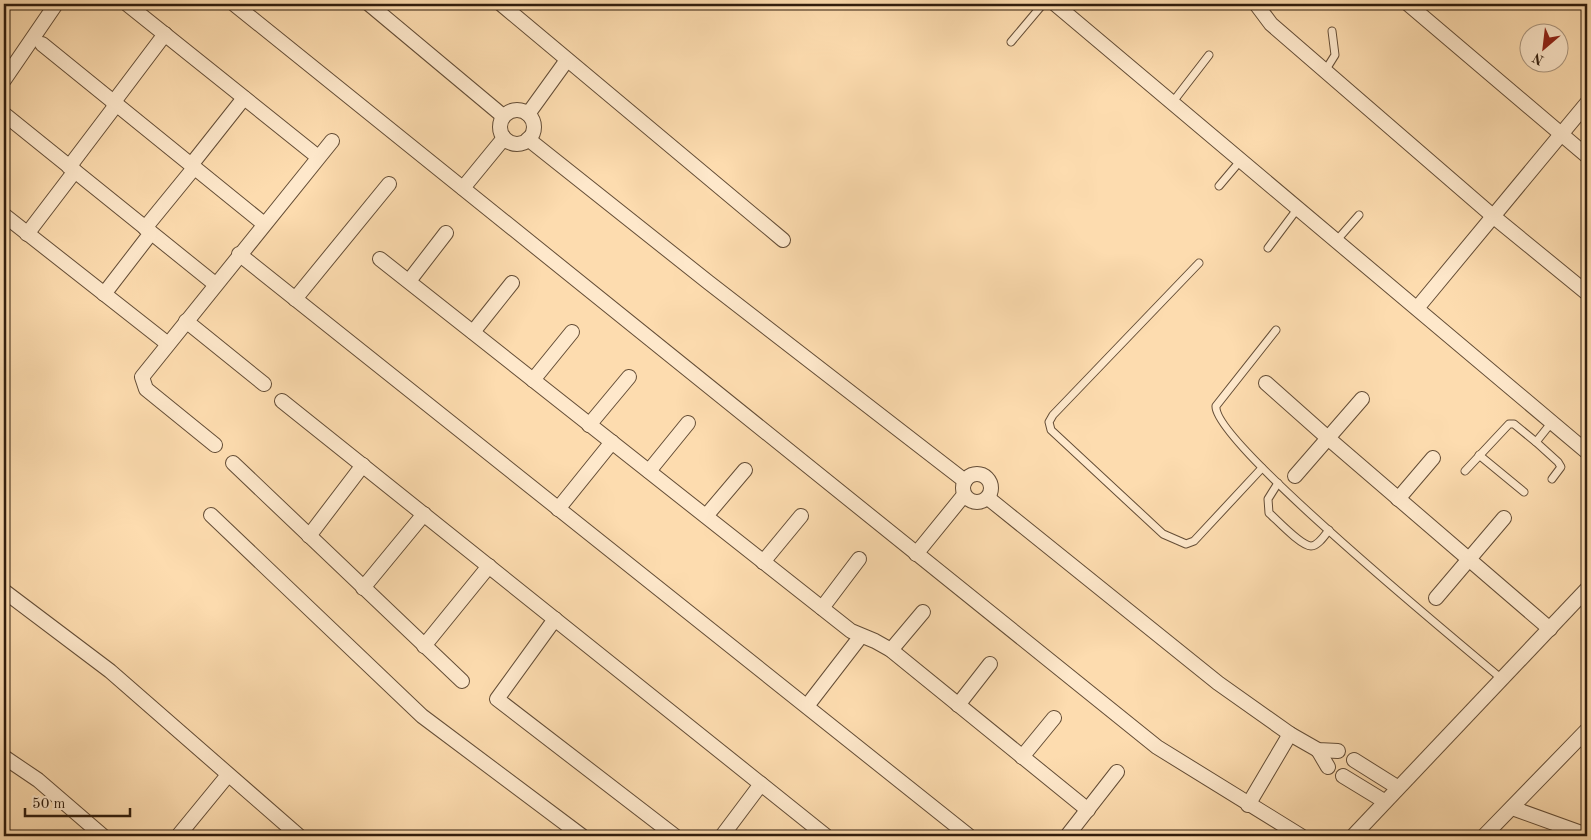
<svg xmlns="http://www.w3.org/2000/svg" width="1591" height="840" font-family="'Old Standard TT',serif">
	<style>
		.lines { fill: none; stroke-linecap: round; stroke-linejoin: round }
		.lane-casing { stroke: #644d36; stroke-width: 9 }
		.street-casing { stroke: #644d36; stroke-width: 16 }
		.lane { stroke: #fee8cb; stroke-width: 7 }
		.street { stroke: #fee8cb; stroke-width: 14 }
	</style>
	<rect width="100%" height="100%" fill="#fddcaf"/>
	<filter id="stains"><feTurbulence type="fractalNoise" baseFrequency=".004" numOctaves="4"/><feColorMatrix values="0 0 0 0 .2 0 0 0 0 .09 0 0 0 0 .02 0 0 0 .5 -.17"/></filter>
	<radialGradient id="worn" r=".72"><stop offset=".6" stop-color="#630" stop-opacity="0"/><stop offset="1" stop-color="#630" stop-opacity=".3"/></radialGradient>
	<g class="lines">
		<defs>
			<g id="lane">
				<path d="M 1011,42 L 1043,4"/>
				<path d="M 1325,71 L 1335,55 L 1332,31"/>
				<path d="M 1172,103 L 1209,55"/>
				<path d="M 1219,186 L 1241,160"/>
				<path d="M 1337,240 L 1359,215"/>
				<path d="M 1268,248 L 1298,208"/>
				<path d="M 1199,263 L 1053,415 L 1049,422 L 1051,430 L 1163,534 L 1186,544 L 1194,541 L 1262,468"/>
				<path d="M 1276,330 L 1216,406 C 1212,441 1463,646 1503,680"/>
				<path d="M 1479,455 L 1524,492"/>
				<path d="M 1465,471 L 1509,424 L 1514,424 L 1536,442"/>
				<path d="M 1552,479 L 1561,467 L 1558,462 L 1536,442 L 1552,422"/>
				<path d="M 1278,483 L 1268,499 L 1269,513 C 1277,520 1301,546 1311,546 C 1318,546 1325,535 1329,530"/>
			</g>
			<g id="street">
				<path d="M 127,4 L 318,157"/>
				<path d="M 234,4 L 1157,747 L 1301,836"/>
				<path d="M 369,4 L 503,116"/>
				<path d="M 501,4 L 783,240"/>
				<path d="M 1055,4 L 1587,452"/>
				<path d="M 1256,4 L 1271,24 L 1494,217 L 1587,293"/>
				<path d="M 1408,4 L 1587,156"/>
				<path d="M 42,44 L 264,224"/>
				<path d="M 4,80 L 56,4"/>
				<path d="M 113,103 L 165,34"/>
				<circle cx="517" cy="127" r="17"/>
				<path d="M 4,114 L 215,284"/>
				<path d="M 528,114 L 567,60"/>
				<path d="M 528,139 L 708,282 L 965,481"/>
				<path d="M 191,165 L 244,98"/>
				<path d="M 69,167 L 116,105"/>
				<path d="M 463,188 L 504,138"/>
				<path d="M 4,215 L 168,344"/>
				<path d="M 145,228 L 194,168"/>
				<path d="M 27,234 L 75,171"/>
				<path d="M 239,254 L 969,836"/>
				<path d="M 380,259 L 851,631 L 875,641 L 891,650 L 1088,810"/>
				<path d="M 409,281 L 446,233"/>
				<path d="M 104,294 L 151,233"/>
				<path d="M 295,299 L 389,184"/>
				<path d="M 1418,307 L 1587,103"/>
				<path d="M 186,321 L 264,384"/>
				<path d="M 473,332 L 512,283"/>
				<path d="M 533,380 L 572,332"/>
				<path d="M 1266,383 L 1329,439 L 1550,629"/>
				<path d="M 282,401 L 826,836"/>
				<path d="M 589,425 L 629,377"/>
				<path d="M 215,445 L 146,389 L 142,377 L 332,141"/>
				<path d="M 233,463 L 462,681"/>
				<path d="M 649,471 L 688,423"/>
				<circle cx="977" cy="488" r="14"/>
				<path d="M 1295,476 L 1362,399"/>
				<path d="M 988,498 L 1218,683 L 1290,734 L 1318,750 L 1338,751"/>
				<path d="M 1398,499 L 1433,458"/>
				<path d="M 558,509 L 612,442"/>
				<path d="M 211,515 L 422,716 L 582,836"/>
				<path d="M 706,516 L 745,470"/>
				<path d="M 309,536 L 363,465"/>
				<path d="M 916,554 L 964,495"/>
				<path d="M 763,562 L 801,516"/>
				<path d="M 363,588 L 424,514"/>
				<path d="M 4,591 L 110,671 L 299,836"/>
				<path d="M 1436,598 L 1504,518"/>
				<path d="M 822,608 L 859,559"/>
				<path d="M 555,619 L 497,699 L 675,836"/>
				<path d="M 424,646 L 489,566"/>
				<path d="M 891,650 L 923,612"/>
				<path d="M 958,705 L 990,664"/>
				<path d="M 807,706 L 861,636"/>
				<path d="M 1318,750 L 1328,767"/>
				<path d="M 4,757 L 38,780 L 103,836"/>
				<path d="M 1022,757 L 1054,718"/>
				<path d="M 1354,760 L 1397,787"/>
				<path d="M 1343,776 L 1384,801"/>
				<path d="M 1248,805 L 1290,734"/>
				<path d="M 1512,808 L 1587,835"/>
				<path d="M 178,836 L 228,775"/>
				<path d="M 722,836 L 761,784"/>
				<path d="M 1067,836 L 1117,772"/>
				<path d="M 1353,836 L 1587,589"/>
				<path d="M 1484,836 L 1587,730"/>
			</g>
		</defs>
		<!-- lane casing -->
		<use href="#lane" class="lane-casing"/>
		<!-- street casing -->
		<use href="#street" class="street-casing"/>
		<!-- lane -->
		<use href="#lane" class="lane"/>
		<!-- street -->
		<use href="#street" class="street"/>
	</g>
	<!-- margin -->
	<rect width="1591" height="840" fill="none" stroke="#fddcaf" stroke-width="20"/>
	<rect x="5" y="5" width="1581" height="830" fill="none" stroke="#311d0d" stroke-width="2.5"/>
	<rect x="10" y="10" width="1571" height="820" fill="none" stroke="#311d0d"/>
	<!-- north arrow -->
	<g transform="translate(1544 48) rotate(208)"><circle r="24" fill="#fee8cb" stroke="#ac977f"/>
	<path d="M0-4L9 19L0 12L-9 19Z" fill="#8f2418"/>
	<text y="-8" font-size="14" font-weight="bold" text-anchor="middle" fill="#311d0d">N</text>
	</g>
	<!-- scale -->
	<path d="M25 808v8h105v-8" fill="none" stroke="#311d0d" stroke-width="2.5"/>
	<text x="32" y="808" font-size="15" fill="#311d0d" stroke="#fee8cb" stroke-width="4" paint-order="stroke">50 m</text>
	<rect width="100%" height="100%" filter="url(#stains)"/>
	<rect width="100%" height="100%" fill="url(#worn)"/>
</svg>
